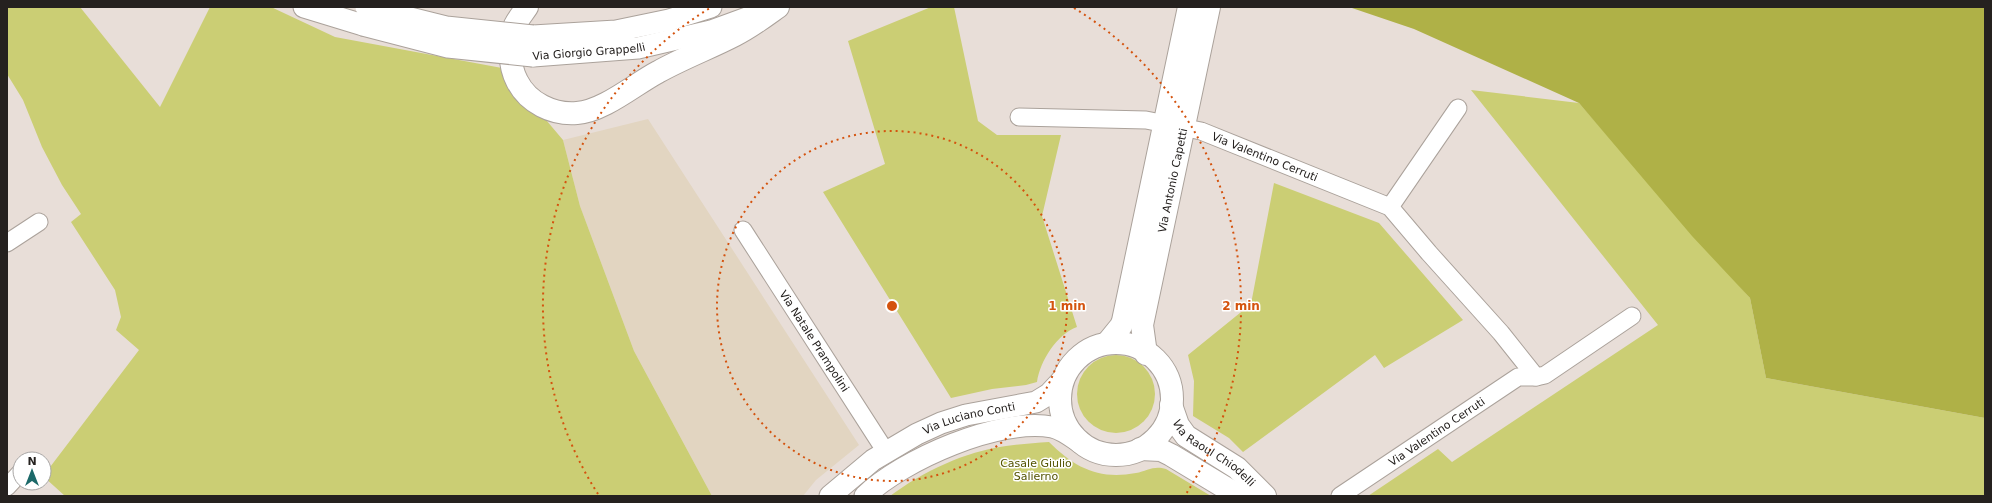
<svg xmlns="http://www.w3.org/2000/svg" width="1992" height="503" font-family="'DejaVu Sans',sans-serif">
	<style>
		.education { fill: #e2d5c1 }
		.green { fill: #cbce74 }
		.forest { fill: #afb147 }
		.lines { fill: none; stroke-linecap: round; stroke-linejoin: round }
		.minor-casing { stroke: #aba29b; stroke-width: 19 }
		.tertiary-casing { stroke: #aba29b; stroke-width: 23 }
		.secondary-casing { stroke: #aba29b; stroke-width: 24 }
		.minor { stroke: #fff; stroke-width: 17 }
		.tertiary { stroke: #fff; stroke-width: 21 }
		.secondary { stroke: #fff; stroke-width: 22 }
		.tertiary-bridge-casing { stroke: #aba29b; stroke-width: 23; stroke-linecap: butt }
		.tertiary-bridge { stroke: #fff; stroke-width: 21 }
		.ring { fill: none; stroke: #d4530e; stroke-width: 2; stroke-dasharray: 2 4 }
		.labels { text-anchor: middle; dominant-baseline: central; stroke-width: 3; stroke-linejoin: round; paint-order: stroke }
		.street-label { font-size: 11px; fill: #25211f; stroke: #fff }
		.park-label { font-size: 11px; fill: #535300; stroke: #fff }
		.centre { fill: #d4530e; stroke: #fff; stroke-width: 2 }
		.ring-label { font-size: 12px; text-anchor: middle; font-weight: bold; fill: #d4530e; stroke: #fff; stroke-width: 3; stroke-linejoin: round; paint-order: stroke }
	</style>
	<rect width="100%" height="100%" fill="#e8ded8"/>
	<!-- education -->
	<path class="education" d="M 648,119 L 859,445 L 816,480 L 803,496 L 712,496 L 634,351 L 580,206 L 563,140 Z"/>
	<!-- green -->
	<g class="green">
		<path d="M 7,7 L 80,7 L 160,107 L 210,7 L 271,7 L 335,37 L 502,68 L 563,140 L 580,206 L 634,351 L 712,496 L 65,496 L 44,477 L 44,475 L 139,350 L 116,330 L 121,317 L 115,290 L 71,222 L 81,214 L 62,185 L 42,147 L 23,100 L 7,74 Z"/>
		<path d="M 931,7 L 954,7 L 978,121 L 997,135 L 1061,135 L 1042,216 L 1077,327 C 1057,334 1040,361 1037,382 L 1026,385 L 992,389 L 951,398 L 823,192 L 885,164 L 848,41 Z"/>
		<path d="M 1471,90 L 1579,103 L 1750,298 L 1766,378 L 1985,418 L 1985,496 L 1368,496 L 1438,449 L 1452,462 L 1658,325 Z"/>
		<path d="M 1274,183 L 1379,223 L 1463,320 L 1384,368 L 1375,355 L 1243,452 L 1229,438 L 1193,416 L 1194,381 L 1188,355 L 1251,304 Z"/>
		<circle cx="1116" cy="394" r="39"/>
		<path d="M 1049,442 C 1075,468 1099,480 1136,473 C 1147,471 1154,465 1166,469 L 1211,496 L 890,496 C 924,471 964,452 1006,446 C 1020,444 1035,443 1049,442 Z"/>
	</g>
	<!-- forest -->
	<path class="forest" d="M 1349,7 L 1985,7 L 1985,418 L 1766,378 L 1750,298 L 1692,236 L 1579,103 L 1414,29 Z"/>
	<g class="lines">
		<defs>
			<g id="minor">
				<path id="s1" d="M 1019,117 L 1146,120 L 1201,131 L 1390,207 L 1429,253 L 1501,333 L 1536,377 L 1518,377 L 1340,496"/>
				<path d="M 1390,207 L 1458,108"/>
				<path id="s2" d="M 743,230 L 886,452"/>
				<path d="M 7,243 L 39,222"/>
				<path d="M 1536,377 L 1545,375 L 1632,316"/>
				<path d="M 7,487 L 20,473"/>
			</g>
			<g id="tertiary">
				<path d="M 304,7 L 363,25"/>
				<path d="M 533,36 L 616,31 L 669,20 L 711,7"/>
				<path id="s3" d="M 533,56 L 638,48 L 711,31 L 763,12"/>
				<path id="s4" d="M 830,496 L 873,460 L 917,434 L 941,423 L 966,415 L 1036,402 L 1049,394 L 1064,378"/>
				<path d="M 865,496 C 902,460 1000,417 1052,427 C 1062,429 1072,437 1081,443"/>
			</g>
			<g id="secondary">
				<path d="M 527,7 C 523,13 518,19 515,25 C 508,41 509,66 517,81 C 528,103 553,115 577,113 C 604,111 635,84 658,72 C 683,58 710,48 735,35 C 751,27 764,17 778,7"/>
				<path d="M 1108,342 L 1121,326 L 1123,321 L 1189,7"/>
				<circle cx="1116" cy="399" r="56"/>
				<path id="s5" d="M 1146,354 L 1142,325 L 1209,7"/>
				<path id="s6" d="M 1171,405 L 1178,425 L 1186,436 L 1237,468 L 1265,496"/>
				<path d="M 1140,449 L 1161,450 L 1171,455 L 1239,496"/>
			</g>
		</defs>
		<!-- minor casing -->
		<use href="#minor" class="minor-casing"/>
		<!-- tertiary casing -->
		<use href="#tertiary" class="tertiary-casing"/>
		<!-- secondary casing -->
		<use href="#secondary" class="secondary-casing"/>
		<!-- minor -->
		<use href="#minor" class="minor"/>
		<!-- tertiary -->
		<use href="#tertiary" class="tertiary"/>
		<!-- secondary -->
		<use href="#secondary" class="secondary"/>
		<defs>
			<g id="tertiary-bridge">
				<path d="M 366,7 L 446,27 L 533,36"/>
				<path d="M 363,25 L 448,47 L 533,56"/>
			</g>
		</defs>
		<!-- tertiary-bridge casing -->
		<use href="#tertiary-bridge" class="tertiary-bridge-casing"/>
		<!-- tertiary-bridge -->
		<use href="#tertiary-bridge" class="tertiary-bridge"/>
	</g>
	<!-- distance rings -->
	<g class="ring">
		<circle cx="892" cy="306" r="175"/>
		<path d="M598 494A349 349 0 0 1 710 8M1074 8A349 349 0 0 1 1186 494"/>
	</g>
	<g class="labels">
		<!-- street labels -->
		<g class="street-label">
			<text stroke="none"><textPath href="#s3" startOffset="56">Via Giorgio Grappelli</textPath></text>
			<text stroke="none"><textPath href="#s1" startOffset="252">Via Valentino Cerruti</textPath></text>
			<text stroke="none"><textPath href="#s5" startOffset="177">Via Antonio Capetti</textPath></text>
			<text stroke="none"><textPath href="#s2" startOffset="132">Via Natale Prampolini</textPath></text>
			<text stroke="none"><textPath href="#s4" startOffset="162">Via Luciano Conti</textPath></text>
			<text transform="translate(1437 432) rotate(-34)">Via Valentino Cerruti</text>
			<text stroke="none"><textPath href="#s6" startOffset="67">Via Raoul Chiodelli</textPath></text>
		</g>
		<!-- park labels -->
		<g class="park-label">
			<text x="1036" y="463">Casale Giulio<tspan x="1036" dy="13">Salierno</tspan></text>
		</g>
	</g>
	<circle cx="892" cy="306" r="6" class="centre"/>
	<g class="ring-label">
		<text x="1067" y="310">1 min</text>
		<text x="1241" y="310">2 min</text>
	</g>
	<!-- border -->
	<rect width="1992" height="503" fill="none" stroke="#25211f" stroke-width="16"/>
	<!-- north arrow -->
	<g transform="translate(32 471)"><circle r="19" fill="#ffffff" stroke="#a8a6a5"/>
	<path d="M0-3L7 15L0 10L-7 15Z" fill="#1c6969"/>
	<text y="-6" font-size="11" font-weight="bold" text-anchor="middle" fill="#25211f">N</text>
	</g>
</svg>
